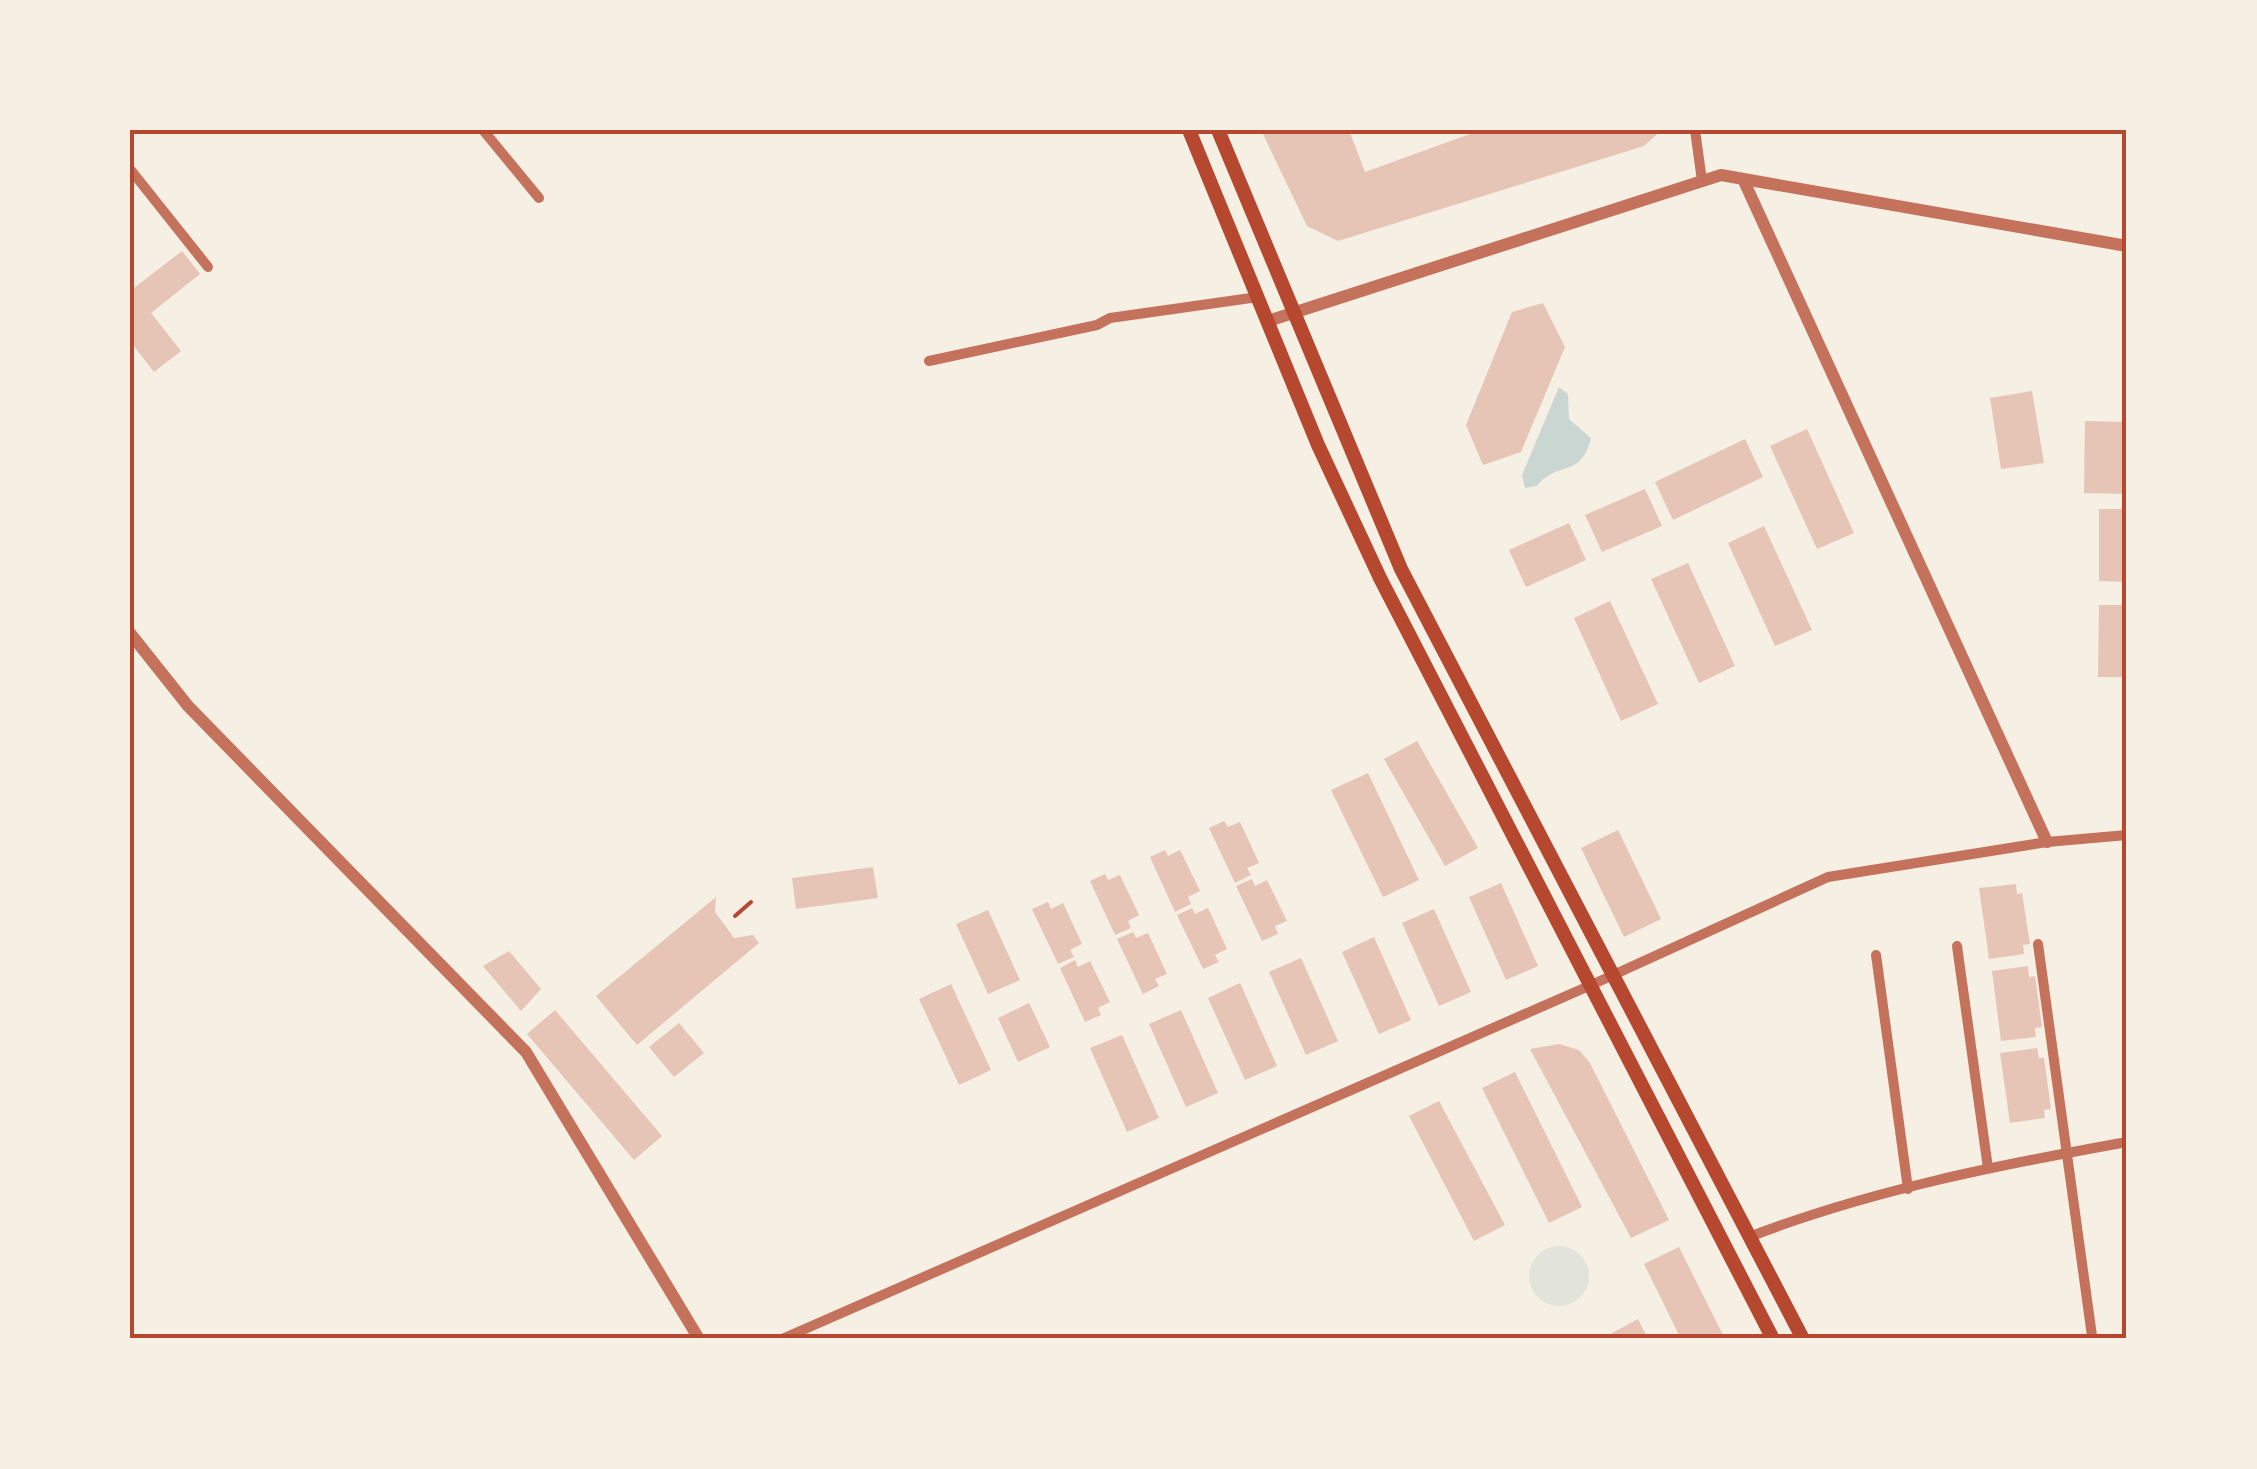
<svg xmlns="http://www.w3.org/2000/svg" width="2257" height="1469" font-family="Overpass,sans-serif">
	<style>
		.green { fill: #e2e4dc }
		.water { fill: #c9d6d2 }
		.building { fill: #e6c5b7 }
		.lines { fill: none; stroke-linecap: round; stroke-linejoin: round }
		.path { stroke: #b5482f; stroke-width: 4 }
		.minor { stroke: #c5725c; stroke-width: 10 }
		.tertiary { stroke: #c5725c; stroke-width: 12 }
		.secondary { stroke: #b5482f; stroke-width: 14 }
		.neatline { fill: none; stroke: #b5482f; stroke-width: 4 }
	</style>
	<rect width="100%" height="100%" fill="#f6efe4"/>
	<!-- green -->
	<circle class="green" cx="1559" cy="1276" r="30"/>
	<!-- water -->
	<path class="water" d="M 1559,387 L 1568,394 L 1569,419 L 1591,438 C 1580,480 1559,459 1537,486 L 1525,488 L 1522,475 Z"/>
	<!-- building -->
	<g class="building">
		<path d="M 1261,130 L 1349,130 L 1365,172 L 1481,130 L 1662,130 L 1644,146 L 1338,241 L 1307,226 Z"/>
		<path d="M 182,251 L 200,274 L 151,313 L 181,351 L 154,372 L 130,341 L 130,291 Z"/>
		<path d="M 1543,303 L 1565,347 L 1521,452 L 1483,465 L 1466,425 L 1512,312 Z"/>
		<path d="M 2032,391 L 2044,463 L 2001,469 L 1990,398 Z"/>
		<path d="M 2085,421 L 2127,422 L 2127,494 L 2084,493 Z"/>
		<path d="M 1807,429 L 1854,533 L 1817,549 L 1770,446 Z"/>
		<path d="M 1745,439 L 1763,477 L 1673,520 L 1655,482 Z"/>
		<path d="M 1645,489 L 1662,526 L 1602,552 L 1585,515 Z"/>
		<path d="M 2099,509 L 2127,509 L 2127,582 L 2099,581 Z"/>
		<path d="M 1569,523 L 1586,560 L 1526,587 L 1509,550 Z"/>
		<path d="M 1764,526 L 1812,630 L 1775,646 L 1728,543 Z"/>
		<path d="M 1688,563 L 1735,666 L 1699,683 L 1651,579 Z"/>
		<path d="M 1610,601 L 1658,704 L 1621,721 L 1574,618 Z"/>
		<path d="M 2099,605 L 2127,605 L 2127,677 L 2098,677 Z"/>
		<path d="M 1417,741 L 1478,848 L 1445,866 L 1384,759 Z"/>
		<path d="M 1368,773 L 1419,880 L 1383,897 L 1331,790 Z"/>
		<path d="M 1224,821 L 1228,827 L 1240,822 L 1259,863 L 1247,868 L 1251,875 L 1235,883 L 1209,828 Z"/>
		<path d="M 1618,830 L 1661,919 L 1624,937 L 1581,848 Z"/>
		<path d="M 1165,850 L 1168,856 L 1180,850 L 1200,891 L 1188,897 L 1191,904 L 1175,912 L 1150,857 Z"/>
		<path d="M 873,867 L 878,898 L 796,909 L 792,878 Z"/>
		<path d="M 1105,874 L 1108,880 L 1120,875 L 1139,915 L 1128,921 L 1131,928 L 1115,935 L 1090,881 Z"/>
		<path d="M 1252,879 L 1255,886 L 1267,880 L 1287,921 L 1275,926 L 1278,934 L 1262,941 L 1236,886 Z"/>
		<path d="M 1501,883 L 1538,966 L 1506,980 L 1469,897 Z"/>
		<path d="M 2016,884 L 2017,894 L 2022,893 L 2030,944 L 2023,945 L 2024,954 L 1989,959 L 1979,888 Z"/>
		<path d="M 716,897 L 715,912 L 734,938 L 753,935 L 759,943 L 637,1045 L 596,996 Z"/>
		<path d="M 1048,902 L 1051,909 L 1063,903 L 1082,944 L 1070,950 L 1074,957 L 1058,964 L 1032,909 Z"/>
		<path d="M 1192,908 L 1195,914 L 1208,908 L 1227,949 L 1215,955 L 1219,962 L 1203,969 L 1177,915 Z"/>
		<path d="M 1434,909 L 1471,992 L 1439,1006 L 1402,923 Z"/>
		<path d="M 988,910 L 1020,980 L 988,994 L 956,924 Z"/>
		<path d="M 1133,932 L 1136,938 L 1148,933 L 1167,974 L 1155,979 L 1159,986 L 1143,994 L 1117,939 Z"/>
		<path d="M 1374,937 L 1411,1020 L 1379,1034 L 1342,952 Z"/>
		<path d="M 509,951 L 541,989 L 521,1011 L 483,966 Z"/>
		<path d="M 1301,958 L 1338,1041 L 1306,1055 L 1269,972 Z"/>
		<path d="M 1075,960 L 1078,967 L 1090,961 L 1110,1002 L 1098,1008 L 1101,1015 L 1085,1022 L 1060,968 Z"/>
		<path d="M 2028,966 L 2029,977 L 2035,976 L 2042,1027 L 2035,1028 L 2036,1037 L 2001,1041 L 1992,971 Z"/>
		<path d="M 1240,983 L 1277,1066 L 1245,1080 L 1208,998 Z"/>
		<path d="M 951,984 L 991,1070 L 959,1085 L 919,999 Z"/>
		<path d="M 1029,1003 L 1050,1047 L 1018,1062 L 998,1018 Z"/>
		<path d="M 555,1010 L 662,1136 L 634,1160 L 527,1034 Z"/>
		<path d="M 1181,1010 L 1218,1093 L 1186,1107 L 1149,1024 Z"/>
		<path d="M 679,1023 L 704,1053 L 674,1077 L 649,1047 Z"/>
		<path d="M 1122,1035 L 1159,1118 L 1127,1132 L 1090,1048 Z"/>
		<path d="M 1559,1044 L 1579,1050 L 1590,1063 L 1669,1220 L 1631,1238 L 1530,1049 Z"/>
		<path d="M 2037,1048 L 2039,1058 L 2044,1058 L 2051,1109 L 2044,1110 L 2045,1118 L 2010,1123 L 2000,1053 Z"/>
		<path d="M 1515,1072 L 1582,1207 L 1549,1223 L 1482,1088 Z"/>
		<path d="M 1439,1101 L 1505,1225 L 1474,1241 L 1409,1116 Z"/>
		<path d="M 1679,1247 L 1725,1339 L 1681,1339 L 1644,1264 Z"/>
		<path d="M 1638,1319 L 1648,1339 L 1601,1339 Z"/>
	</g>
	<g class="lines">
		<!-- path -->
		<path class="path" d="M 735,916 L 751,902"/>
		<!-- minor -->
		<g class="minor">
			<path d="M 483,130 L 539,198"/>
			<path d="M 1695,130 L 1702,181"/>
			<path d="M 130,169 L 208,267"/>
			<path d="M 929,361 L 1097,325 L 1110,318 L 1258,297"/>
			<path d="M 2038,944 L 2092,1336"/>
			<path d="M 1957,946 L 1988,1168"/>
			<path d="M 1876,955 L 1908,1189"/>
			<path d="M 1749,1237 C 1871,1190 1999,1165 2127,1142"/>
			<path d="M 782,1339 L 1589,986 L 1828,877 L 2047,842 L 2127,835"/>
		</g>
		<!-- tertiary -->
		<g class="tertiary">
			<path d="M 1743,179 L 2047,842"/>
			<path d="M 1268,321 L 1721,175 L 2127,246"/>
			<path d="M 130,633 L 188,706 L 526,1052 L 699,1339"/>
		</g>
		<!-- secondary -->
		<g class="secondary">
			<path d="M 1189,130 L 1318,445 L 1380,578 L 1773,1339"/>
			<path d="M 1218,130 L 1401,569 L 1803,1339"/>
		</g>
	</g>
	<!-- border -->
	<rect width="2257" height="1469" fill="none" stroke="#f6efe4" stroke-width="265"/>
	<rect x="132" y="132" width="1992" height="1204" class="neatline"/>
</svg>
